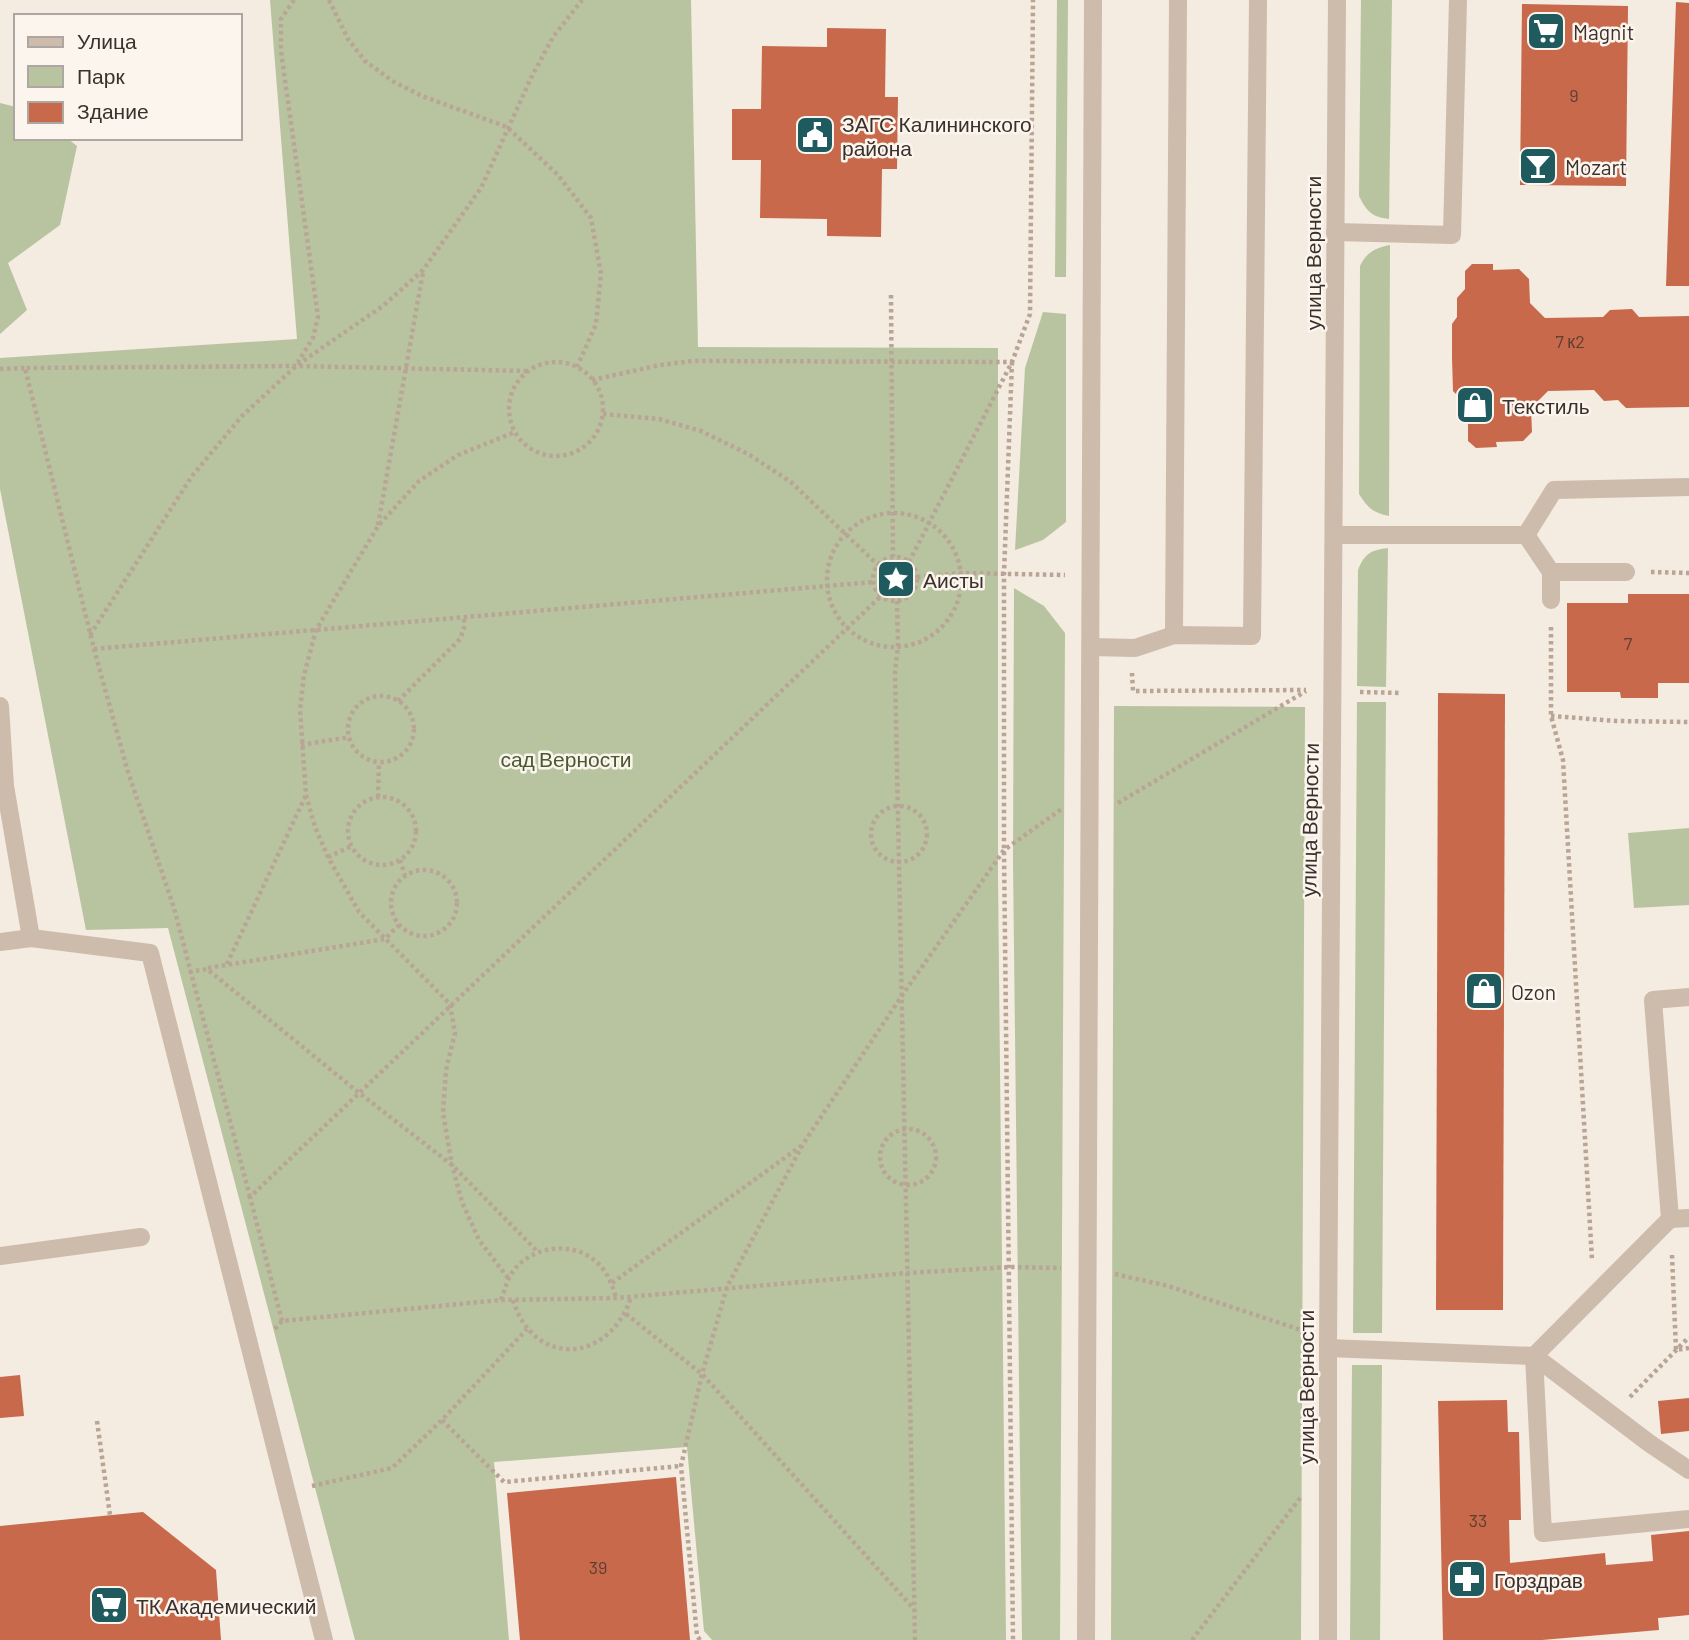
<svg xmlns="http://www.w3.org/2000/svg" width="1689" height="1640" font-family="Barlow,sans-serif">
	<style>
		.green { fill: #b8c4a0 }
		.building { fill: #c8694b }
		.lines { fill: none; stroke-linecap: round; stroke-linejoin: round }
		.path { stroke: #b9a596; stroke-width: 4.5; stroke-dasharray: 3.5 3.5; stroke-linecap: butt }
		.minor { stroke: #cdbbac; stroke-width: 18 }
		.labels { text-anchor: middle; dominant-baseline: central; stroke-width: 5; stroke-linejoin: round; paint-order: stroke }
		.number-label { font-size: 18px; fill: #5e3e33 }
		.poi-label { font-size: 21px; fill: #3b302b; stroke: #fbf5ee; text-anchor: start }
		.street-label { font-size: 21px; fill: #3b302b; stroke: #fbf5ee }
		.park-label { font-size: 21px; fill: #4a5a2e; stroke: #fbf5ee }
	</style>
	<rect width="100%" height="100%" fill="#f4ebe1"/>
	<!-- green -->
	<g class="green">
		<path d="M 270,0 L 691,0 L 698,347 L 998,348 L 998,878 L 1006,1640 L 712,1640 L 704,1631 L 687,1447 L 494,1462 L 509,1640 L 355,1640 L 168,928 L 86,930 L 0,489 L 0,358 L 297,339 Z"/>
		<path d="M 1057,0 L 1068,0 L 1066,277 L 1055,277 Z"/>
		<path d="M 1361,0 L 1392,0 L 1389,219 C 1372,217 1367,212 1359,196 Z"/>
		<path d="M 0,103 L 16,107 L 16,138 L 67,138 L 77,146 L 60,225 L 8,263 L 27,310 L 0,334 Z"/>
		<path d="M 1390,245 L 1389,516 C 1373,513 1367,507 1359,494 L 1360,266 C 1367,252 1375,248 1390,245 Z"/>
		<path d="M 1043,312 L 1066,314 L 1066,522 L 1043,540 L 1015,550 L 1025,368 Z"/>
		<path d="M 1388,548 L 1386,687 L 1357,686 L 1358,570 C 1364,554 1371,550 1388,548 Z"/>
		<path d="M 1014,588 L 1044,606 L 1065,633 L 1060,1640 L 1022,1640 L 1013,861 Z"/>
		<path d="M 1357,702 L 1386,702 L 1382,1333 L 1353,1333 Z"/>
		<path d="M 1114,706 L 1305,707 L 1301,1640 L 1111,1640 Z"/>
		<path d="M 1689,828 L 1689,905 L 1634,908 L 1628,833 Z"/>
		<path d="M 1352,1365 L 1382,1365 L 1380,1640 L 1350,1640 Z"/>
	</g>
	<!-- building -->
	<g class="building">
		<path d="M 1676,2 L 1689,3 L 1689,286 L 1666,286 Z"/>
		<path d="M 1522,4 L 1628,6 L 1626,186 L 1520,185 Z"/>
		<path d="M 827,28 L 886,29 L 885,97 L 898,97 L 897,169 L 882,169 L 881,237 L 827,236 L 827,219 L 760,218 L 761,160 L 732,160 L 732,109 L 761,109 L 762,46 L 827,47 Z"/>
		<path d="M 1472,264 L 1493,264 L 1493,270 L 1519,269 L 1529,279 L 1530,303 L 1545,318 L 1603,317 L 1610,310 L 1632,309 L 1639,317 L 1689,316 L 1689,407 L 1626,408 L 1618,400 L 1604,401 L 1594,390 L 1548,391 L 1531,408 L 1532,432 L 1523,441 L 1496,442 L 1497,447 L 1476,448 L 1468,441 L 1468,424 L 1459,416 L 1458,396 L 1453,391 L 1452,358 L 1452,324 L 1457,317 L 1457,298 L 1465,289 L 1465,271 Z"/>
		<path d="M 1628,594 L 1689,594 L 1689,683 L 1658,683 L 1658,698 L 1621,698 L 1620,692 L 1567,692 L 1567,603 L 1628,603 Z"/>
		<path d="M 1438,693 L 1505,694 L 1503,1310 L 1436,1310 Z"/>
		<path d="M 20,1375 L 24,1416 L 0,1418 L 0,1377 Z"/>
		<path d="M 1689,1398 L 1689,1431 L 1661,1434 L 1658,1401 Z"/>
		<path d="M 1507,1400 L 1508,1432 L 1519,1432 L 1521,1520 L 1509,1520 L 1510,1563 L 1605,1553 L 1606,1565 L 1653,1561 L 1651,1535 L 1689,1531 L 1689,1615 L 1658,1618 L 1659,1630 L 1542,1640 L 1443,1640 L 1438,1401 Z"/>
		<path d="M 676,1477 L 690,1640 L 520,1640 L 507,1493 Z"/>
		<path d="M 143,1512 L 216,1570 L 221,1640 L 0,1640 L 0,1526 Z"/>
	</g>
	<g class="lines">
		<!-- path -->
		<g class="path">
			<path d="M 294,0 L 281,19 L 281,51 L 318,317 L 313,338 L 298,362"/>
			<path d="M 329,0 L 348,39 L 365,61 L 394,82 L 422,96 L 507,127 L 558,175 L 591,218 L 601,274 L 596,324 L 577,367"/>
			<path d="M 891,295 L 893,557"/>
			<path d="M 1012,362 L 1004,574 L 1004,850 L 1013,1640"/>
			<circle cx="556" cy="409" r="47"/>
			<path d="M 0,369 L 25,368"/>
			<path d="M 592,380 L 660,365 L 692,361 L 1012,362"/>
			<path d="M 603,414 L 659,419 L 701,431 L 748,454 L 791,482 L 878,565"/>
			<circle cx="894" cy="580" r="67"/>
			<path d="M 378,525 L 423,272"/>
			<circle cx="895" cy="579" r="22"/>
			<path d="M 909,562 L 1012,362 L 1030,314 L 1033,0"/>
			<path d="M 1651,572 L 1689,573"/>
			<path d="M 917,577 L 961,573 L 1065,575"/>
			<path d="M 897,601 L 898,647 L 895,671 L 915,1640"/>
			<path d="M 1551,627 L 1551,716 L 1563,760 L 1592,1260"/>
			<path d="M 90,635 L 192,476 L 242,416 L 296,366 L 384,305 L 423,270 L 481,188 L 531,78 L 553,37 L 582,0"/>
			<path d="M 94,649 L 873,582"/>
			<path d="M 1132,673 L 1133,691 L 1306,690"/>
			<path d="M 1360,692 L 1401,693"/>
			<circle cx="381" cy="729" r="33"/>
			<path d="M 398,701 L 460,639 L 464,629 L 464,618"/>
			<path d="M 1551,716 L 1617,721 L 1689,722"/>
			<path d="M 301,745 L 350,737"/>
			<path d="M 378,797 L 379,762"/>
			<circle cx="382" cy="831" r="34"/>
			<path d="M 1118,803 L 1306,691"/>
			<circle cx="899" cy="834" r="28"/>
			<path d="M 328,857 L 352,846"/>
			<path d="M 400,860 L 405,875"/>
			<circle cx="424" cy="903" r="33"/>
			<path d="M 227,964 L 306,795"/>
			<path d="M 208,968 L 385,939 L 399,925"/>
			<path d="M 189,972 L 207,969 L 358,1092 L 452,1165 L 538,1252"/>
			<circle cx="908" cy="1157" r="28"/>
			<path d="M 250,1197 L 174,908 L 128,772 L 94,649 L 25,368 L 296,366 L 528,371"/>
			<path d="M 1672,1255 L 1676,1350 L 1689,1348"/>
			<path d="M 1115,1274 L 1168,1286 L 1301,1330"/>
			<path d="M 508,1278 L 479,1240 L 462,1202 L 452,1165 L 443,1113 L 446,1070 L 455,1033 L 450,1004 L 359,912 L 328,857 L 315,827 L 306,795 L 300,710 L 304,675 L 316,630 L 378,526 L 419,481 L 458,455 L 515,432"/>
			<path d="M 612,1283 L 801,1146"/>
			<path d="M 501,1300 C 505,1289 507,1279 514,1270 C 533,1246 571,1241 594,1260 C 607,1270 612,1284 616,1298"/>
			<path d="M 513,1300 C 534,1369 610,1363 631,1297"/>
			<path d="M 626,1314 L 702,1374 L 914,1609"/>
			<path d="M 282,1321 L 250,1197 L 881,596"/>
			<path d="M 275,1329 L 282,1321 L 501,1300 L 616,1298 L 906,1273 L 1011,1267 L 1061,1268"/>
			<path d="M 1630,1397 L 1689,1337"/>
			<path d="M 442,1420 L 504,1482 L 681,1466"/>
			<path d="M 97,1421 L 110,1515"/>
			<path d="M 312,1486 L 392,1468 L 442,1420 L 527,1329"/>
			<path d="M 700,1640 L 697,1636 L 681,1466 L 702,1374 L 727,1287 L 803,1144 L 903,994 L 1004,850 L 1063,808"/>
			<path d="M 1192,1640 L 1300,1498"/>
		</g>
		<!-- minor -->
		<g class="minor">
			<path d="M 1335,232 L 1452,235 L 1458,0"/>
			<path d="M 1334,535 L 1526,535 L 1551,572 L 1551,600"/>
			<path d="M 1526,535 L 1554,490 L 1689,487"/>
			<path d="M 1551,572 L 1626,572"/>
			<path d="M 1174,635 L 1178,0"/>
			<path d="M 1091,647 L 1135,648 L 1174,635 L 1252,636 L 1258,0"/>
			<path d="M 0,706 L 5,786 L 31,938"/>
			<path d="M 0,942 L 31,938 L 150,953 L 324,1640"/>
			<path d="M 1689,997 L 1653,1000 L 1670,1219 L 1534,1356 L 1543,1533 L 1689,1519"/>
			<path d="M 1670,1219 L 1689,1218"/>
			<path d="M 0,1256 L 141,1237"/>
			<path d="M 1328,1348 L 1534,1356 L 1649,1443 L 1689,1470"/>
			<path d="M 1086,1640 L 1093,0"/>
			<path d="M 1328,1640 L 1328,1348 L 1337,0"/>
		</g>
	</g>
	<!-- icons -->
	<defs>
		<symbol id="supermarket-square" viewBox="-11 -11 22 22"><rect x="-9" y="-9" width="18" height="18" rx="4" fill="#1f5a5e" stroke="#fbf5ee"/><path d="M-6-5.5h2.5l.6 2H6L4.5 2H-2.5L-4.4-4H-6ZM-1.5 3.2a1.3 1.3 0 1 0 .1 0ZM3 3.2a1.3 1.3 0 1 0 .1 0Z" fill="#fff"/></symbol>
		<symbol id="civic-square" viewBox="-11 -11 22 22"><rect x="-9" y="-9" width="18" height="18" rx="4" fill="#1f5a5e" stroke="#fbf5ee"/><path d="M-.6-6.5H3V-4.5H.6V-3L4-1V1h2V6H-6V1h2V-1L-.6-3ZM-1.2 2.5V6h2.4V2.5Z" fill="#fff"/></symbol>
		<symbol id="bar-square" viewBox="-11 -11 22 22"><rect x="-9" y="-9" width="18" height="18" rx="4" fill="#1f5a5e" stroke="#fbf5ee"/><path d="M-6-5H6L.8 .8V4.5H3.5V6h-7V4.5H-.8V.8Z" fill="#fff"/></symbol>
		<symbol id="shop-square" viewBox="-11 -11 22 22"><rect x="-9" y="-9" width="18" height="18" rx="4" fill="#1f5a5e" stroke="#fbf5ee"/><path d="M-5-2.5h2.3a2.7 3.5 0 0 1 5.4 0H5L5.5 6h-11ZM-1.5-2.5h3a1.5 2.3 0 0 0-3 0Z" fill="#fff"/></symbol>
		<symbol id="sight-square" viewBox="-11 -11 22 22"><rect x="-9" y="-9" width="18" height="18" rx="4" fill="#1f5a5e" stroke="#fbf5ee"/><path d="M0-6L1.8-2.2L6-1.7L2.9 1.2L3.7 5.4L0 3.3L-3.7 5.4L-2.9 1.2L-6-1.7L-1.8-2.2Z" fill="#fff"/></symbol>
		<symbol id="pharmacy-square" viewBox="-11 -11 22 22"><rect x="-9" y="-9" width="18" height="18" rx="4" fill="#1f5a5e" stroke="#fbf5ee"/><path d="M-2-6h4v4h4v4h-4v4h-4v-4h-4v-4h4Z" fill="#fff"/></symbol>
	</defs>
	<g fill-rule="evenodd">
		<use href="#supermarket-square" x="1524" y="9" width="44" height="44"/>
		<use href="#civic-square" x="793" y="113" width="44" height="44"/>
		<use href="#bar-square" x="1516" y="144" width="44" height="44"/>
		<use href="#shop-square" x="1453" y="383" width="44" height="44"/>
		<use href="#sight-square" x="874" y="557" width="44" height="44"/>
		<use href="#shop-square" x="1462" y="969" width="44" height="44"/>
		<use href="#pharmacy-square" x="1445" y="1557" width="44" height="44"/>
		<use href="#supermarket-square" x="87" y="1583" width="44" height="44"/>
	</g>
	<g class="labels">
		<!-- number labels -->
		<g class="number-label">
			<text x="1574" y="95">9</text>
			<text x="1570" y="341">7 к2</text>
			<text x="1628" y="643">7</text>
			<text x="1478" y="1520">33</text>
			<text x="598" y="1567">39</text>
		</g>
		<!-- poi labels -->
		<g class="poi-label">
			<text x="1573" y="31">Magnit</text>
			<text x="842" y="123">ЗАГС Калининского<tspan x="842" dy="24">района</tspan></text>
			<text x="1565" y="166">Mozart</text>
			<text x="1502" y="405">Текстиль</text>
			<text x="923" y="579">Аисты</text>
			<text x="1511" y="991">Ozon</text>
			<text x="1494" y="1579">Горздрав</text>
			<text x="136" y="1605">ТК Академический</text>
		</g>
		<!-- street labels -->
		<g class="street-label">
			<text transform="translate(1312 253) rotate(-90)">улица Верности</text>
			<text transform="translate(1309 820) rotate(-89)">улица Верности</text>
			<text transform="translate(1305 1387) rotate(-90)">улица Верности</text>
		</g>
		<!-- park labels -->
		<g class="park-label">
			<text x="566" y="758">сад Верности</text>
		</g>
	</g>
	<!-- legend -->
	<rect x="14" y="14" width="228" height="126" fill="#fbf5ee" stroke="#aea6a0" stroke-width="2"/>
	<rect x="28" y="37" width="35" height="10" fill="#cdbbac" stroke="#aea6a0" stroke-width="2"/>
	<text x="77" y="49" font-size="21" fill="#3b302b">Улица</text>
	<rect x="28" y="66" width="35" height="21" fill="#b8c4a0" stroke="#aea6a0" stroke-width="2"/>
	<text x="77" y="84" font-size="21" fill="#3b302b">Парк</text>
	<rect x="28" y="102" width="35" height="21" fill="#c8694b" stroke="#aea6a0" stroke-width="2"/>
	<text x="77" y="119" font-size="21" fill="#3b302b">Здание</text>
</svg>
